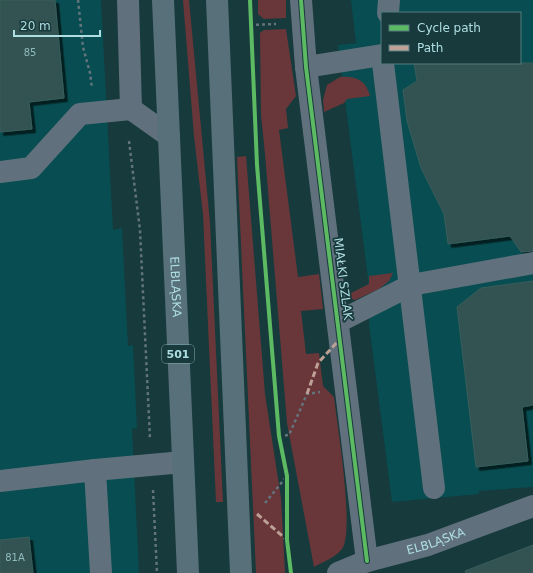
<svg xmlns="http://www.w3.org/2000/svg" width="533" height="573" font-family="'DejaVu Sans',sans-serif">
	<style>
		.built { fill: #074d51; fill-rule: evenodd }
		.green { fill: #693739 }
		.building { fill: #315251; stroke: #395e5b; filter: url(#shadow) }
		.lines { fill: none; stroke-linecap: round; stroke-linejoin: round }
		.path { stroke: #63747d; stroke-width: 2.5; stroke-dasharray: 3 3; stroke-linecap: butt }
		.minor { stroke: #60717d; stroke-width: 22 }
		.major { stroke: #58707a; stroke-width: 22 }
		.quiet { stroke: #bda197; stroke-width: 3; stroke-dasharray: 6 3; stroke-linecap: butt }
		.cycleway-casing { stroke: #193a3d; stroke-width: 6 }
		.cycleway { stroke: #5cba63; stroke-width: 4 }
		.labels { text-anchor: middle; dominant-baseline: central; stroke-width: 3.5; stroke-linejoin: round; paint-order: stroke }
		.number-label { font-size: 10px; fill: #8fbbbd }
		.shield { fill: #193a3d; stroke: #81adb0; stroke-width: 1 }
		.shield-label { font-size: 11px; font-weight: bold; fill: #aedee1 }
		.street-label { font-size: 12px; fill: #aedee1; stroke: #193a3d }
	</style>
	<defs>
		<filter id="shadow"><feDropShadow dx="3.5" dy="3.5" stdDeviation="0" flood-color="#0009"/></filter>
	</defs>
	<rect width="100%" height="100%" fill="#173a3c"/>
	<!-- built -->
	<g class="built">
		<path d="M 0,0 L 101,0 L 113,230 L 122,228 L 128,346 L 133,345 L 137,428 L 132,429 L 139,573 L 0,573 Z"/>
		<path d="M 351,0 L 533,0 L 533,487 L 479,491 L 479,494 L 392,502 L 369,324 L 370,294 L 338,45 L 356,43 ZM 382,13 L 520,13 L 520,63 L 382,63 Z"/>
	</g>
	<!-- green -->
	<g class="green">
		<path d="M 183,0 L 189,0 L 210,223 L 223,502 L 216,502 L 203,214 L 194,136 Z"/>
		<path d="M 258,0 L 286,0 L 286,18 L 264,19 L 258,14 Z"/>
		<path d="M 286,29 L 296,96 L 286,109 L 288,128 L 279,130 L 298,277 L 319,274 L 323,309 L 301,311 L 306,354 L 319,353 L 323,386 L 334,397 C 337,424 355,531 342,549 C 336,557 323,562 314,567 L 287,423 L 265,154 L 261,115 L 260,33 L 264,30 Z"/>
		<path d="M 340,77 C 356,76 366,80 370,96 L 347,99 L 344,103 L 324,112 L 323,100 L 327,85 Z"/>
		<path d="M 246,156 L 265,394 L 281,498 L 285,573 L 256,573 L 237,157 Z"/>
		<path d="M 393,273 L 389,281 L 379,289 L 355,300 L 349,298 L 347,295 L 369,284 L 369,276 Z"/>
	</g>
	<!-- building -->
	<g class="building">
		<path d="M 0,0 L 55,0 L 64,98 L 29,102 L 32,129 L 0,132 Z"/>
		<path d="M 414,63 L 533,63 L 533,251 L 521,252 L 510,236 L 448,244 L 444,214 L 421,168 L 407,121 L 403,90 L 417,81 Z"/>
		<path d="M 533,281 L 533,405 L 522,407 L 528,461 L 476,467 L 457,307 L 481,288 Z"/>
		<path d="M 29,537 L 33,573 L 0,573 L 0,540 Z"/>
		<path d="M 533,545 L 533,573 L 466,573 L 465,571 Z"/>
	</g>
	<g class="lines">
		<!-- path -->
		<g class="path">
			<path d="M 78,0 L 83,47 L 90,73 L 92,88"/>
			<path d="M 250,25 L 276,24"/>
			<path d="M 129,141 L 140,230 L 150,439"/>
			<path d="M 279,436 L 289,435 L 307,394 L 320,392"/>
			<path d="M 153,490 L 157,573"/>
			<path d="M 265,503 L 287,476"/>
		</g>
		<!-- minor -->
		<g class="minor">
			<path d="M 128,0 L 131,109 L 169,136"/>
			<path d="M 301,0 L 306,67 L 367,561"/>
			<path d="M 388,13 L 389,0"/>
			<path d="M 383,63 L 434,488"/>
			<path d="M 306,67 L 382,55"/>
			<path d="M 0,172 L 31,168 L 80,114 L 131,109"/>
			<path d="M 338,322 L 411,285 L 533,263"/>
			<path d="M 0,481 L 95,470"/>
			<path d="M 101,573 L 95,470 L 183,462"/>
			<path id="s1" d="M 338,573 L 367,561 L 428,545 L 533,506"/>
		</g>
		<!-- major -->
		<g class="major">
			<path id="s2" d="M 163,0 L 188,573"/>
			<path d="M 217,0 L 241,573"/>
		</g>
		<!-- quiet -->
		<g class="quiet">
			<path d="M 307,394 L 318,363 L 340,339"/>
			<path d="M 257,514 L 287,540"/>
		</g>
		<defs>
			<g id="cycleway">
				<path d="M 250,0 L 257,165 L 279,436 L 287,476 L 287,540 L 291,573"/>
				<path d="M 301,0 L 306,67 L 367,561"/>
			</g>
		</defs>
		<!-- cycleway casing -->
		<use href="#cycleway" class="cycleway-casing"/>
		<!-- cycleway -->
		<use href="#cycleway" class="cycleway"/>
	</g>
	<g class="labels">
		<!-- number labels -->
		<g class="number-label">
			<text x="30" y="52">85</text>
			<text x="15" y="557">81A</text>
		</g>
		<!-- shield labels -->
		<rect class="shield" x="162" y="345" width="32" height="18" rx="3"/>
		<g class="shield-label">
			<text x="178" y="354">501</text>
		</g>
		<!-- street labels -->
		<g class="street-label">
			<text transform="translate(343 279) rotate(83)">MIAŁKI SZLAK</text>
			<text stroke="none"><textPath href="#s2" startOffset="287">ELBLĄSKA</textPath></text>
			<text stroke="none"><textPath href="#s1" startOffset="103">ELBLĄSKA</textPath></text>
		</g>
	</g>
	<!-- legend -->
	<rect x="381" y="12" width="140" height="52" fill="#193a3d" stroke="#557c7f"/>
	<rect x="389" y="25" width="20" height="6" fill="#5cba63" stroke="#557c7f"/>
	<text x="417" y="32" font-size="12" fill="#aedee1">Cycle path</text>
	<rect x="389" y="45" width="20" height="6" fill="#bda197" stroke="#557c7f"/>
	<text x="417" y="52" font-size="12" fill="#aedee1">Path</text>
	<!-- scale -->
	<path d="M14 30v6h86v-6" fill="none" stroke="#aedee1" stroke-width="2"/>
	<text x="20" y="30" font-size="12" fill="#aedee1" stroke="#193a3d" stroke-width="3" paint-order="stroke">20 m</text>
</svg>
